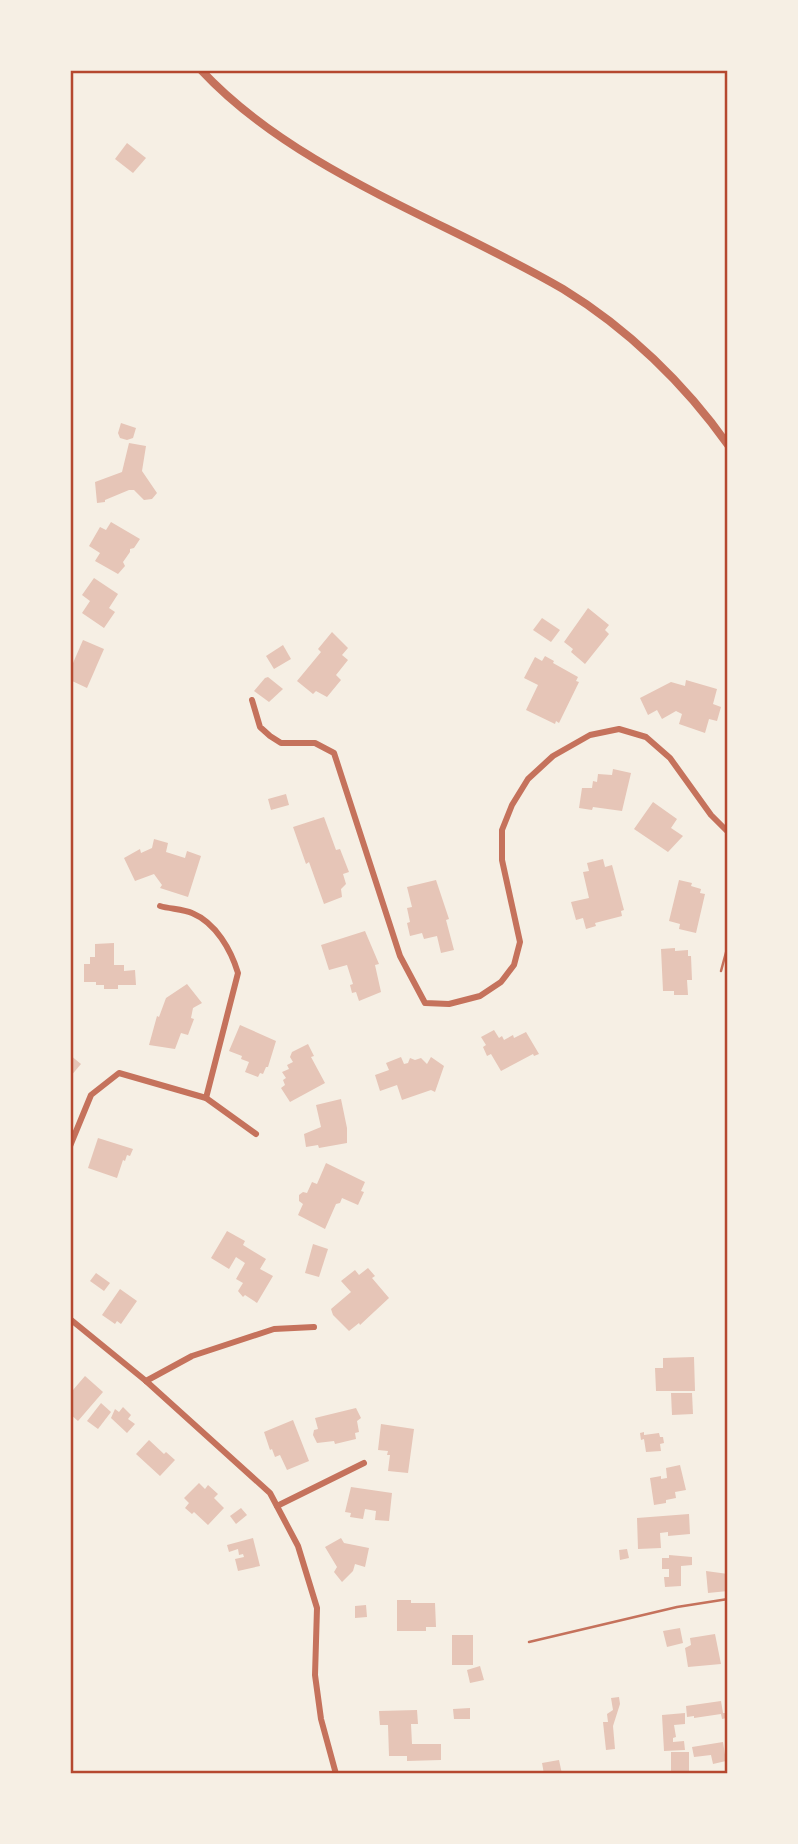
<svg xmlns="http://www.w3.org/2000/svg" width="798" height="1844" font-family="Ubuntu,sans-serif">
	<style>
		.building { fill: #e6c5b7 }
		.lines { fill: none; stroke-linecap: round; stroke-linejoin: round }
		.service { stroke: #c5725c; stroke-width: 2.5 }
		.minor { stroke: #c5725c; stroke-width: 6 }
		.tertiary { stroke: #c5725c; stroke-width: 8 }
		.neatline { fill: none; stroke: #b5482f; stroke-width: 2.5 }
	</style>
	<rect width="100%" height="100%" fill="#f6efe4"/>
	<!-- building -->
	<g class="building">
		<path d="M 127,143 L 146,158 L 133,173 L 115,159 Z"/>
		<path d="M 121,423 L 136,428 L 133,438 L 127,440 L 120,438 L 118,433 Z"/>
		<path d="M 129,443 L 146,446 L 142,471 L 157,493 L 152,499 L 144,500 L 134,490 L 129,490 L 105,500 L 105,502 L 97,503 L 95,482 L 122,472 Z"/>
		<path d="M 111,522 L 140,539 L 134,548 L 130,549 L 130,552 L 123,562 L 125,566 L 118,574 L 95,561 L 100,553 L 89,546 L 100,527 L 106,530 Z"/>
		<path d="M 94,578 L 118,594 L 109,608 L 115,612 L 104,628 L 82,613 L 90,601 L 82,595 Z"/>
		<path d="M 588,608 L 609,625 L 605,630 L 609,634 L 585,664 L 571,652 L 573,649 L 564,642 Z"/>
		<path d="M 542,618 L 560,630 L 551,642 L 533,630 Z"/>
		<path d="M 332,632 L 348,648 L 342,655 L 348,660 L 336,675 L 341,680 L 327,697 L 316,691 L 313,694 L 297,681 L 321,652 L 318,649 Z"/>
		<path d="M 83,640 L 104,649 L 87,688 L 70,680 L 70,670 Z"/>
		<path d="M 283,645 L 291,659 L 274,669 L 266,656 Z"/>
		<path d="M 545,656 L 554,661 L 553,663 L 578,677 L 576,681 L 579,682 L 559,723 L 556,721 L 555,724 L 526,710 L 538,685 L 524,678 L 535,657 L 542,661 Z"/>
		<path d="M 268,677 L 283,689 L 269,702 L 254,691 L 265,678 Z"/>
		<path d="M 686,680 L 717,689 L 713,704 L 721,707 L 717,721 L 709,719 L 705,733 L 679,724 L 682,714 L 676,711 L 662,719 L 657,710 L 648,715 L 640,698 L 671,682 L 685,686 Z"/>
		<path d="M 613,769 L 631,773 L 622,811 L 593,807 L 592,810 L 579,808 L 582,788 L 592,788 L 593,781 L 597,782 L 598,774 L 612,775 Z"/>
		<path d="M 286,794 L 289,805 L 271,810 L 268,799 Z"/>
		<path d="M 653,802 L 677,819 L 671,828 L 683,836 L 668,852 L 634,829 Z"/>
		<path d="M 324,817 L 336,850 L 340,849 L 349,872 L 343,874 L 346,884 L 341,889 L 342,897 L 324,904 L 309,862 L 306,864 L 293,827 Z"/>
		<path d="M 154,839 L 168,843 L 166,852 L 185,858 L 187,851 L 201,856 L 188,897 L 160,888 L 162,885 L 154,874 L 135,881 L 124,858 L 140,849 L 141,853 L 152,848 Z"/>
		<path d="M 603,859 L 605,867 L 612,865 L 624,910 L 621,911 L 622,916 L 595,923 L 596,926 L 586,929 L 583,918 L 576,920 L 571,902 L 589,898 L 583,872 L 589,871 L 587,863 Z"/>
		<path d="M 436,880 L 449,919 L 446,920 L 454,950 L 441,953 L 437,936 L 424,939 L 422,933 L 410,936 L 407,923 L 410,922 L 407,908 L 412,907 L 407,887 Z"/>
		<path d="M 679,880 L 692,883 L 691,886 L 701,889 L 700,893 L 705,894 L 696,933 L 679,929 L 680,924 L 669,921 Z"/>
		<path d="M 365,931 L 379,964 L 375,965 L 381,992 L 359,1001 L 356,992 L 352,993 L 350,985 L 353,984 L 347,965 L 329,970 L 321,945 Z"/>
		<path d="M 114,943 L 114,965 L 124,965 L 124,971 L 135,970 L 136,985 L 118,985 L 118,989 L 104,989 L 104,985 L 96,985 L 96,982 L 84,982 L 84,964 L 90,964 L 90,957 L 95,957 L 95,944 Z"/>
		<path d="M 675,948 L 675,951 L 688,950 L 688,956 L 691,956 L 692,980 L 687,980 L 688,995 L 674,995 L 674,991 L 663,991 L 661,949 Z"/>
		<path d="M 187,984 L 202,1003 L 193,1008 L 191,1018 L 194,1019 L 188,1035 L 181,1033 L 175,1049 L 149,1045 L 157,1016 L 159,1017 L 166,998 Z"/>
		<path d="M 240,1025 L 276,1041 L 268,1067 L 266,1067 L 263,1074 L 260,1073 L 258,1077 L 245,1072 L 249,1062 L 241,1059 L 242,1056 L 229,1051 Z"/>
		<path d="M 494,1030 L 499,1038 L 502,1036 L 504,1040 L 513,1035 L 514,1038 L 526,1032 L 539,1054 L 534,1056 L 533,1054 L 501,1071 L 491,1054 L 487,1056 L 483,1047 L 486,1045 L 481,1037 Z"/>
		<path d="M 308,1044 L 314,1056 L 311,1057 L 325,1083 L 290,1102 L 281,1088 L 285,1085 L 283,1080 L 286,1078 L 282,1072 L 289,1069 L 287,1065 L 293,1062 L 290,1057 L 292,1052 Z"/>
		<path d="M 70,1055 L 81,1064 L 70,1077 Z"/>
		<path d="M 401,1057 L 404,1064 L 408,1063 L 410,1058 L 415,1060 L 421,1058 L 427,1064 L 431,1057 L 444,1066 L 435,1092 L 431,1090 L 402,1100 L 397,1085 L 380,1091 L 375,1075 L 389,1070 L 386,1063 Z"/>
		<path d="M 341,1099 L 347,1128 L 347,1143 L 319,1148 L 318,1145 L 306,1147 L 304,1134 L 321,1127 L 316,1105 Z"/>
		<path d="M 98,1138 L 133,1149 L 130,1156 L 127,1155 L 125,1161 L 123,1160 L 117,1178 L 88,1168 Z"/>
		<path d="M 326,1163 L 365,1182 L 361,1191 L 364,1192 L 358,1205 L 342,1198 L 340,1203 L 336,1204 L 325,1229 L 298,1215 L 303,1204 L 299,1201 L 299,1195 L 303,1192 L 307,1193 L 312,1182 L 317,1184 Z"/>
		<path d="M 227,1231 L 245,1241 L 243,1245 L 266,1259 L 260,1269 L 273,1276 L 257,1303 L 245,1295 L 243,1297 L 238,1291 L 243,1283 L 236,1279 L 245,1263 L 236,1257 L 229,1269 L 211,1258 Z"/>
		<path d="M 313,1244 L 328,1249 L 319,1277 L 305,1273 Z"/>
		<path d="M 368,1268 L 375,1276 L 372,1278 L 389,1298 L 360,1325 L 359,1323 L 349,1331 L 333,1315 L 331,1309 L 351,1292 L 341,1281 L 355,1270 L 359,1275 Z"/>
		<path d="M 96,1273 L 110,1283 L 104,1291 L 90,1281 Z"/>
		<path d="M 120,1289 L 137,1301 L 121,1324 L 117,1321 L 115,1324 L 102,1315 Z"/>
		<path d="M 694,1357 L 695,1391 L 656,1391 L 655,1368 L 663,1368 L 663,1358 Z"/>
		<path d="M 85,1376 L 103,1392 L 78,1421 L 70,1414 L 70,1388 L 73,1390 Z"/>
		<path d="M 671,1393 L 692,1393 L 693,1414 L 672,1415 Z"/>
		<path d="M 101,1403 L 111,1412 L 98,1429 L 87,1421 Z"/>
		<path d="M 123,1407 L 131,1415 L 128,1419 L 135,1424 L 127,1433 L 111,1418 L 115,1409 L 119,1412 Z"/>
		<path d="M 356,1408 L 361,1418 L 357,1421 L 359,1432 L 355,1433 L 356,1439 L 335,1444 L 334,1441 L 317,1443 L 313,1435 L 314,1430 L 318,1429 L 315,1418 Z"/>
		<path d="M 293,1420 L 309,1461 L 287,1470 L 280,1455 L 275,1457 L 272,1449 L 270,1450 L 264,1432 Z"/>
		<path d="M 381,1424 L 414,1429 L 408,1473 L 388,1471 L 390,1455 L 387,1455 L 388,1451 L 378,1450 Z"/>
		<path d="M 644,1432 L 644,1435 L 659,1433 L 660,1437 L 663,1437 L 664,1443 L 660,1444 L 661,1451 L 646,1452 L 644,1439 L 641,1440 L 640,1433 Z"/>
		<path d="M 149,1440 L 164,1454 L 166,1452 L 175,1460 L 160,1476 L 136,1454 Z"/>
		<path d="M 680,1465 L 686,1490 L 675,1492 L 676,1498 L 666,1500 L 666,1503 L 654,1505 L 650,1478 L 661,1476 L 661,1479 L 667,1478 L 666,1468 Z"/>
		<path d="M 199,1483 L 205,1489 L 208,1485 L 218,1494 L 214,1498 L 224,1508 L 208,1525 L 194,1512 L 192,1514 L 185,1508 L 189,1503 L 184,1498 Z"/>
		<path d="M 351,1487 L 392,1493 L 389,1521 L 375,1520 L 376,1511 L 365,1509 L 363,1519 L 350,1517 L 351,1513 L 345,1512 Z"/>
		<path d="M 241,1508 L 247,1515 L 236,1524 L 230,1516 Z"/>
		<path d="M 689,1514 L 690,1534 L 668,1536 L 668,1532 L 660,1533 L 661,1548 L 638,1549 L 637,1518 Z"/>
		<path d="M 253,1538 L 260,1566 L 238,1571 L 235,1559 L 244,1557 L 243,1554 L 239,1555 L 238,1549 L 229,1552 L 227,1545 Z"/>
		<path d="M 341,1538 L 344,1543 L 369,1548 L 365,1567 L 355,1564 L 353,1571 L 342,1582 L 334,1572 L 337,1567 L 325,1547 Z"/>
		<path d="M 627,1549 L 629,1558 L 620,1560 L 619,1550 Z"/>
		<path d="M 669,1555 L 692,1557 L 692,1565 L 681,1566 L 681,1586 L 665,1587 L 664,1577 L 669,1577 L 669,1569 L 662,1569 L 662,1558 L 669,1558 Z"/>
		<path d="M 706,1571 L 728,1574 L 728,1591 L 708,1593 Z"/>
		<path d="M 397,1600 L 411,1600 L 411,1603 L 435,1603 L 436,1627 L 426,1627 L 426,1631 L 397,1631 Z"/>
		<path d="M 366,1605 L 367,1617 L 355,1618 L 355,1606 Z"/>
		<path d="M 680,1628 L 683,1643 L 667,1647 L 663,1631 Z"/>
		<path d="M 715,1634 L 721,1664 L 688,1667 L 685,1648 L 691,1645 L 690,1638 Z"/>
		<rect x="452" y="1635" width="21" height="30"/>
		<path d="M 480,1666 L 484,1680 L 470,1683 L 467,1670 Z"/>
		<path d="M 619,1697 L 620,1704 L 613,1726 L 615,1749 L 606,1750 L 603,1722 L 608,1722 L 607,1714 L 613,1710 L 611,1698 Z"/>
		<path d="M 721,1701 L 723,1713 L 726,1713 L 727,1718 L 722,1719 L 721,1714 L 694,1718 L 694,1716 L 687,1717 L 686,1706 Z"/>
		<path d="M 470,1708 L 470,1719 L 454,1719 L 453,1709 Z"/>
		<path d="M 417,1710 L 418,1724 L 411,1724 L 412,1744 L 441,1744 L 441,1760 L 407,1761 L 407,1756 L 389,1756 L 388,1725 L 380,1725 L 379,1711 Z"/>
		<path d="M 685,1713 L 685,1724 L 674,1725 L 676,1737 L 673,1738 L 673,1742 L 684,1741 L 685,1750 L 664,1751 L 662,1715 Z"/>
		<path d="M 723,1742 L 726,1761 L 713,1764 L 711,1755 L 694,1757 L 692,1747 Z"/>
		<path d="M 671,1752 L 689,1752 L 689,1773 L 671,1774 Z"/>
		<path d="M 559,1760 L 562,1774 L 544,1774 L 542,1763 Z"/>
	</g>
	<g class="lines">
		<!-- service -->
		<g class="service">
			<path d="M 721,971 L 728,945"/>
			<path d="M 529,1642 L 677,1607 L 728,1599"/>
		</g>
		<!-- minor -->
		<g class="minor">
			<path d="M 252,700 L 260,727 L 270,736 L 281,743 L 315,743 L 334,753 L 400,956 L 425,1003 L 449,1004 L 480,996 L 501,982 L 514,965 L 520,942 L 502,860 L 502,830 L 512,805 L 528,779 L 553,756 L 590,735 L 619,729 L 646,737 L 670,758 L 711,815 L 728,832"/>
			<path d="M 160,906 C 170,909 183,909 192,913 C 216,923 231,950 238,973 L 206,1098"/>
			<path d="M 70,1146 L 91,1095 L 119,1073 L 206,1098 L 256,1134"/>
			<path d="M 70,1319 L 146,1381 L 270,1493 L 298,1546 L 317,1608 L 315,1675 L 321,1719 L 336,1774"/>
			<path d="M 146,1381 L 192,1356 L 274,1329 L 314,1327"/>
			<path d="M 277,1506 L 364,1463"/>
		</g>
		<!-- tertiary -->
		<path class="tertiary" d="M 201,70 C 295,171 445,220 563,289 C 627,328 685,384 728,445"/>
	</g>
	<!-- border -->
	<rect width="798" height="1844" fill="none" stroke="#f6efe4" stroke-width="144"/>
	<rect x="72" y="72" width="654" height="1700" class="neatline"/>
</svg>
